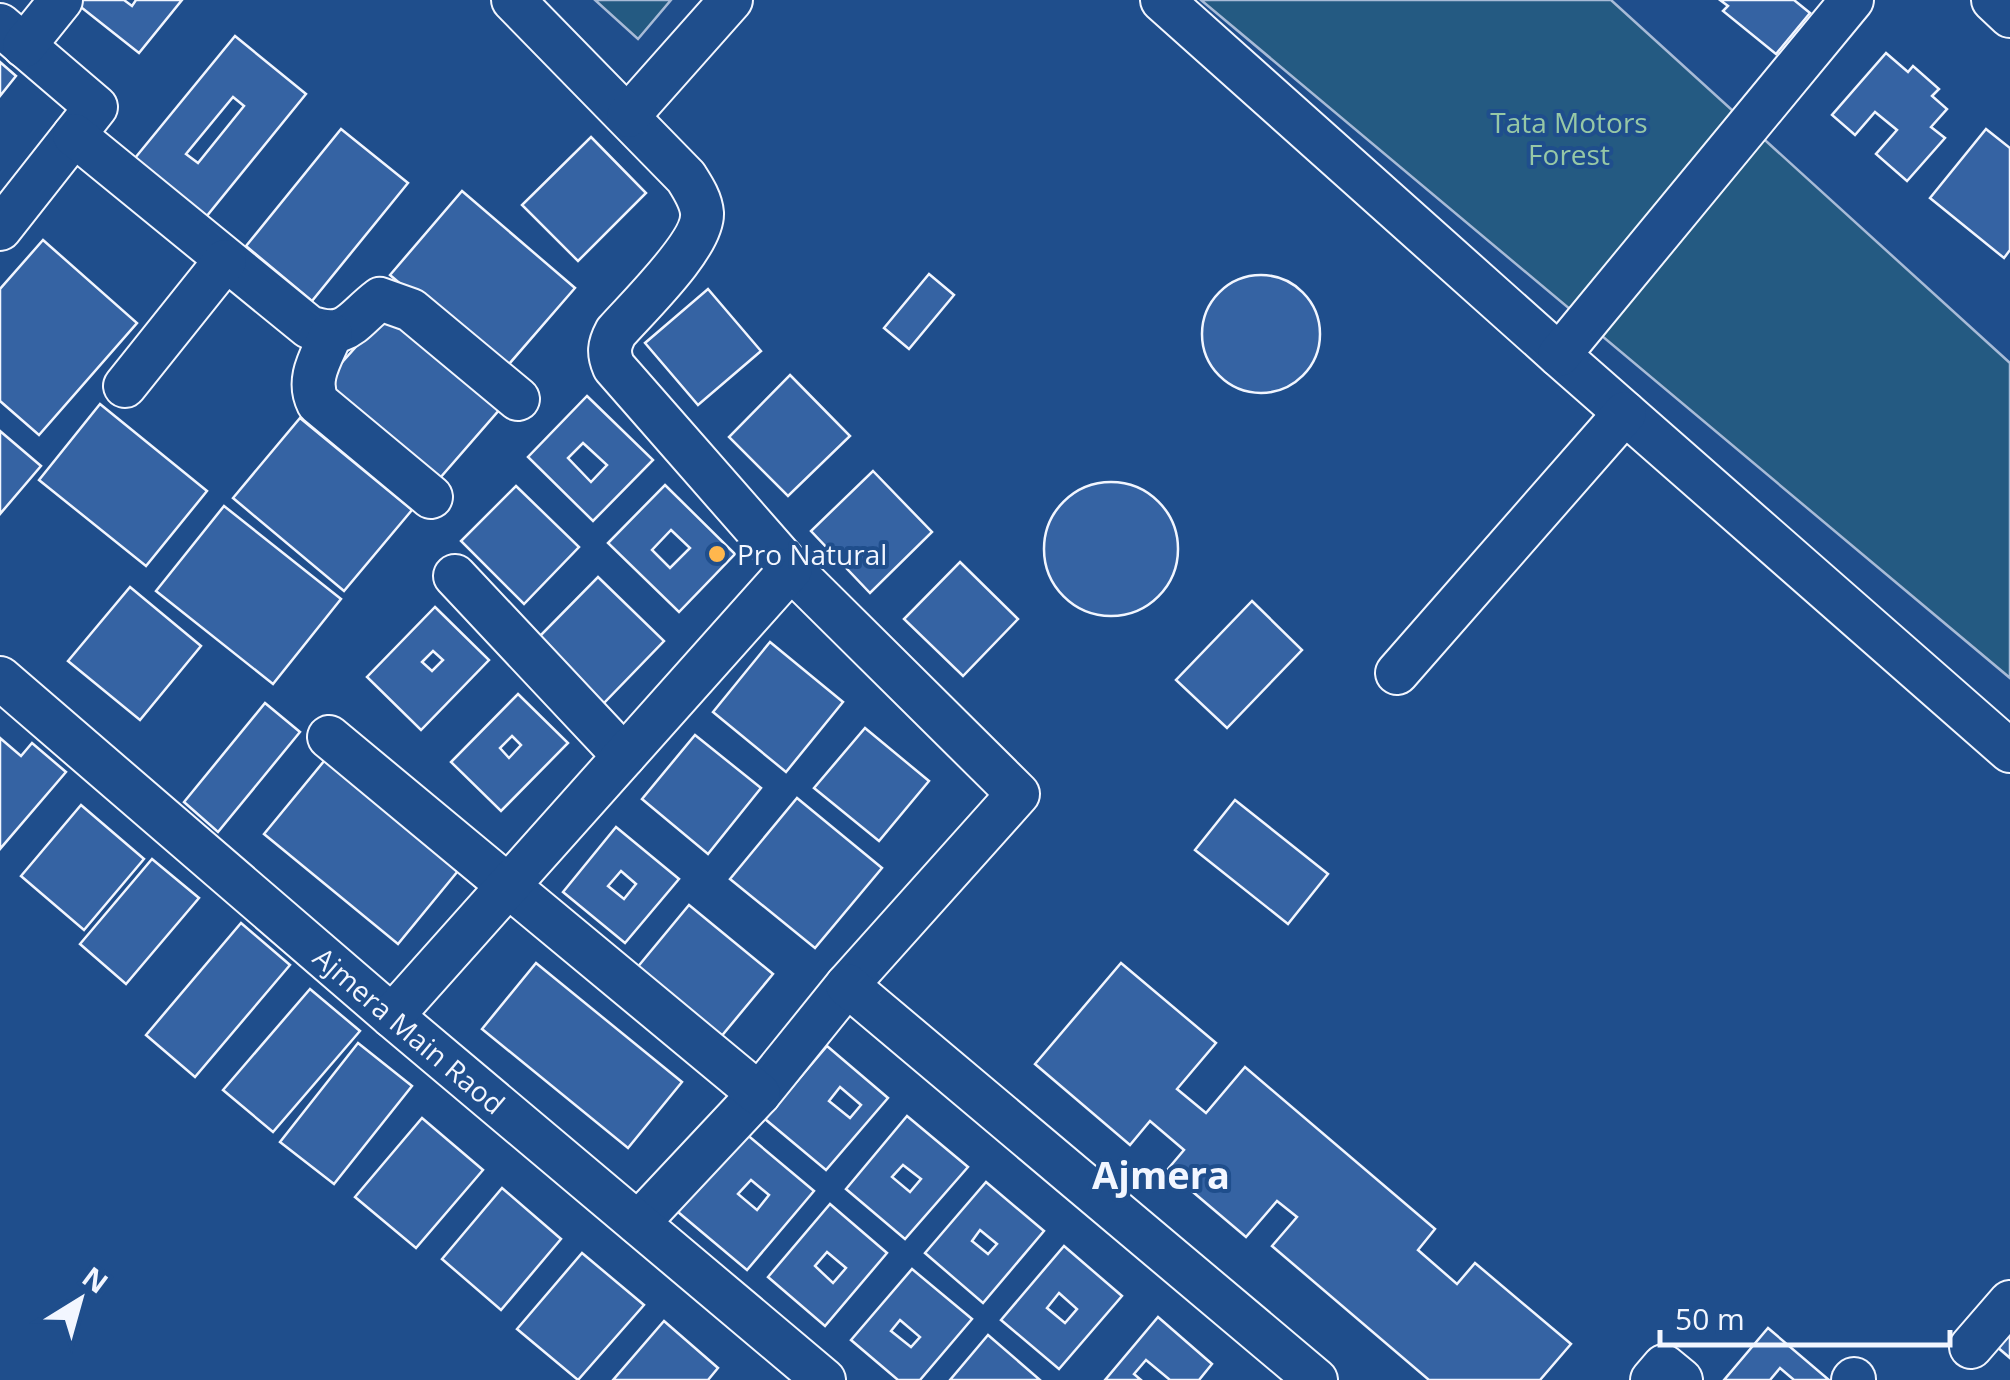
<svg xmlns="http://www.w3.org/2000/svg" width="2010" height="1380" font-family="'Open Sans',sans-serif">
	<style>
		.green { fill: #245a82; stroke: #a8bbd7; stroke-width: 2.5 }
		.building { fill: #3563a3; stroke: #f2f6ff; stroke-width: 2.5; fill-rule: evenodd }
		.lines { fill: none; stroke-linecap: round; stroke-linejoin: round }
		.minor-casing { stroke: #f2f6ff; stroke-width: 46 }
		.minor { stroke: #1f4e8c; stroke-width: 42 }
		.poi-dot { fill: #ffb74d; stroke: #1f4e8c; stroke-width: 4 }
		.labels { text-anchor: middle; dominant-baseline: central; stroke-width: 8; stroke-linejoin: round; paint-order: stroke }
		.park-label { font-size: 28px; fill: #97c8a6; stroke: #1f4e8c }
		.poi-label { font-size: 28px; fill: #f2f6ff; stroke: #1f4e8c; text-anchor: start }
		.street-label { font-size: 28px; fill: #f2f6ff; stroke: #1f4e8c }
		.district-label { font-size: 38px; font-weight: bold; fill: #f2f6ff; stroke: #1f4e8c }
	</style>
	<rect width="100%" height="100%" fill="#1f4e8c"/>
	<!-- green -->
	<g class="green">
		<path d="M 595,0 L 671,0 L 638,39 Z"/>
		<path d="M 1201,0 L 1611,0 L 2010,363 L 2010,678 Z"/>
	</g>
	<!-- building -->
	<g class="building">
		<path d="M 72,0 L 124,0 L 132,6 L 136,0 L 182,0 L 139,53 Z"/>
		<path d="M 1720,0 L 1794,0 L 1810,13 L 1776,54 L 1723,11 L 1728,6 Z"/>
		<path d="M 235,36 L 306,94 L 206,217 L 135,158 ZM 233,97 L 244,106 L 198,163 L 186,154 Z"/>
		<path d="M 1886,53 L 1908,72 L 1913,66 L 1939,89 L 1932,96 L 1947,109 L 1931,127 L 1945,138 L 1907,181 L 1876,154 L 1897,130 L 1875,112 L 1855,135 L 1832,115 Z"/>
		<path d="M 0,62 L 16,76 L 0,96 Z"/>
		<path d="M 341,129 L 408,183 L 312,301 L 246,246 Z"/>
		<path d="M 1986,129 L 2010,148 L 2010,250 L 2004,258 L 1930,198 Z"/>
		<path d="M 591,137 L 646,193 L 578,261 L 522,205 Z"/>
		<path d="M 462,191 L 575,288 L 503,371 L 390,275 Z"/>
		<path d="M 43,240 L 137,323 L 39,435 L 0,401 L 0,289 Z"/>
		<path d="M 929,274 L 954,295 L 909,349 L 884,328 Z"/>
		<circle cx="1261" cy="334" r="59"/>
		<path d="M 708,289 L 761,351 L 698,405 L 645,343 Z"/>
		<path d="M 388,311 L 500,409 L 433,486 L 320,387 Z"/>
		<path d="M 790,375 L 850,436 L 788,496 L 729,437 Z"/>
		<path d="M 587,396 L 653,460 L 593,521 L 528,457 ZM 583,443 L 607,465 L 591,482 L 568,458 Z"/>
		<path d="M 100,404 L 207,491 L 146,566 L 39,480 Z"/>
		<path d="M 300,418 L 412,510 L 344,591 L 233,498 Z"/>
		<path d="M 0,431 L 41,466 L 0,514 Z"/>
		<path d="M 873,471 L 932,532 L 870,593 L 811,531 Z"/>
		<circle cx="1111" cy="549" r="67"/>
		<path d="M 665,485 L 735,554 L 679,612 L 608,543 ZM 671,530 L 690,548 L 670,568 L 652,550 Z"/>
		<path d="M 516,486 L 579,547 L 524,604 L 461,541 Z"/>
		<path d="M 224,506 L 341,599 L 273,684 L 156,591 Z"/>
		<path d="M 960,562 L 1018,619 L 963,676 L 904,619 Z"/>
		<path d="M 598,577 L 664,641 L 603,704 L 537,639 Z"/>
		<path d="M 130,587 L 201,646 L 140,720 L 68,661 Z"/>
		<path d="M 1252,601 L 1302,650 L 1227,728 L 1176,680 Z"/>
		<path d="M 435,607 L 489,660 L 421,730 L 367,677 ZM 433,651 L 443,660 L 432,671 L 422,662 Z"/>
		<path d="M 770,642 L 843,702 L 786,772 L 713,712 Z"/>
		<path d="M 518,694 L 568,743 L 501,811 L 451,762 ZM 512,736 L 521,745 L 509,758 L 500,748 Z"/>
		<path d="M 265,703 L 300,732 L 218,832 L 184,802 Z"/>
		<path d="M 865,728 L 929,781 L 879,841 L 814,788 Z"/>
		<path d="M 695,735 L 761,788 L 708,854 L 642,799 Z"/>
		<path d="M 0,738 L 21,756 L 32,743 L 66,772 L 0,849 Z"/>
		<path d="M 334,749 L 467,860 L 398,944 L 264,834 Z"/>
		<path d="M 797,798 L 882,868 L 815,948 L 730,879 Z"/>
		<path d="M 1235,800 L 1328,874 L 1288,924 L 1195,850 Z"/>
		<path d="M 81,805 L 144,859 L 84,930 L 21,876 Z"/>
		<path d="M 616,827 L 679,879 L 625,943 L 563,892 ZM 621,871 L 636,884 L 624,899 L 608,886 Z"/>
		<path d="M 152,859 L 199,898 L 126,984 L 80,944 Z"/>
		<path d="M 689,905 L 773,974 L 715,1044 L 631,975 Z"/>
		<path d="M 241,923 L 290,965 L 195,1077 L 146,1035 Z"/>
		<path d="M 536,963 L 682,1082 L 628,1148 L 482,1029 Z"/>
		<path d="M 1121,963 L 1216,1043 L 1177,1089 L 1206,1113 L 1245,1067 L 1435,1229 L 1418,1250 L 1457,1284 L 1475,1263 L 1571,1344 L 1540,1380 L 1429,1380 L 1272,1246 L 1297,1217 L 1277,1201 L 1246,1237 L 1167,1170 L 1184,1150 L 1150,1121 L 1130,1145 L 1035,1064 Z"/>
		<path d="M 310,989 L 360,1031 L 273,1132 L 223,1090 Z"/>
		<path d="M 358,1043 L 412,1086 L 334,1184 L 280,1142 Z"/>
		<path d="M 827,1046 L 888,1098 L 826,1170 L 765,1119 ZM 840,1087 L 861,1105 L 850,1118 L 829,1101 Z"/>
		<path d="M 907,1116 L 968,1167 L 905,1239 L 846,1189 ZM 903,1165 L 921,1179 L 910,1192 L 892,1177 Z"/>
		<path d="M 422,1118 L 483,1170 L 416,1248 L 355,1197 Z"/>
		<path d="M 745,1133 L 814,1191 L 747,1270 L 678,1212 ZM 751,1180 L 769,1195 L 757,1210 L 738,1194 Z"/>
		<path d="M 986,1182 L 1044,1231 L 983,1303 L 925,1253 ZM 980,1230 L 997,1244 L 988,1254 L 972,1241 Z"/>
		<path d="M 502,1188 L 561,1239 L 501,1310 L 442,1259 Z"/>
		<path d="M 830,1204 L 887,1253 L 825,1326 L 768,1277 ZM 827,1252 L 846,1268 L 833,1283 L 815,1266 Z"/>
		<path d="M 1064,1246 L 1122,1296 L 1059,1369 L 1001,1320 ZM 1059,1293 L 1077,1309 L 1065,1323 L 1047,1308 Z"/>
		<path d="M 582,1253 L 644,1305 L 578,1380 L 517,1329 Z"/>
		<path d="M 912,1269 L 972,1319 L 920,1380 L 898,1380 L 851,1340 ZM 900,1320 L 920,1337 L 911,1347 L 891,1331 Z"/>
		<path d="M 1158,1317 L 1212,1364 L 1199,1380 L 1170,1380 L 1146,1360 L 1134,1374 L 1141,1380 L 1105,1380 Z"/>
		<path d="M 664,1321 L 718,1368 L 708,1380 L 613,1380 Z"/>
		<path d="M 1768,1328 L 1829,1380 L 1794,1380 L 1780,1368 L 1770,1380 L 1724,1380 Z"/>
		<path d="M 2010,1329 L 2010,1358 L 1996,1346 Z"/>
		<path d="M 988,1335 L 1040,1380 L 950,1380 Z"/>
	</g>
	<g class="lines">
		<defs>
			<g id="minor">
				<path d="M 513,0 L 686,177 C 693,188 701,200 702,213 C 704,244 637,308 616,332 C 609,345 608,353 614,367 L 791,569 L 1018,794 L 847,985 L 759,1094 L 638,1223"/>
				<path d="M 1162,0 L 1559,355 L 2010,751"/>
				<path d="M 1993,0 L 2010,16"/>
				<path d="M 0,25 L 96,107 L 0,229"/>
				<path d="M 24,46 L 61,0"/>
				<path d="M 628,116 L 731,0"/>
				<path d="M 74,135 L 309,327 C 348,340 351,321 380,299 L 411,310 L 518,399"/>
				<path d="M 331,334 C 321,358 306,379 318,403 L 431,497"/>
				<path d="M 1559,355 L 1852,0"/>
				<path d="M 125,386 L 225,261"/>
				<path d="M 455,576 L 624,756"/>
				<path d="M 1397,673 L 1625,413"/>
				<path id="s1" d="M 0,678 L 392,1016 L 824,1380"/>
				<path d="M 329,737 L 759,1094"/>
				<path d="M 847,985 L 1316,1380"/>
				<path d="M 392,1016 L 791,569"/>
				<path d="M 1971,1347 L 2010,1302"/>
				<path d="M 1652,1380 L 1664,1366 L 1681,1380"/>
				<path d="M 1853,1380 L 1854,1379"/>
			</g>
		</defs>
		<!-- minor casing -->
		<use href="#minor" class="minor-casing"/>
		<!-- minor -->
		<use href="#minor" class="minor"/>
	</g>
	<!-- markers -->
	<circle class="poi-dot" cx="717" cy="554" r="10"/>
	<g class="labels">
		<!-- park labels -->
		<g class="park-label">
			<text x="1569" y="122">Tata Motors<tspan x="1569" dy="32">Forest</tspan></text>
		</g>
		<!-- poi labels -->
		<g class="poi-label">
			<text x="737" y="554">Pro Natural</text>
		</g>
		<!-- street labels -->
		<g class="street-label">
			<text stroke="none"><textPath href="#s1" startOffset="540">Ajmera Main Raod</textPath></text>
		</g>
		<!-- district labels -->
		<g class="district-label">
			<text x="1161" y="1174">Ajmera</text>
		</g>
	</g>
	<!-- north arrow -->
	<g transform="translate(80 1300) rotate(37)" stroke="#1f4e8c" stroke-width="8" paint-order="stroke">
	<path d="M0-8L18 38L0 25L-18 38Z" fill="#f2f6ff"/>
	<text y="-15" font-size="28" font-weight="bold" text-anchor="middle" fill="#f2f6ff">N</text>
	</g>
	<!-- scale -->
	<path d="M1660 1330v15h290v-15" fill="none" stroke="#f2f6ff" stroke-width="5"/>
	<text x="1675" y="1330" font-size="30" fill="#f2f6ff" stroke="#1f4e8c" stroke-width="8" paint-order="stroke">50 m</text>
</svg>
